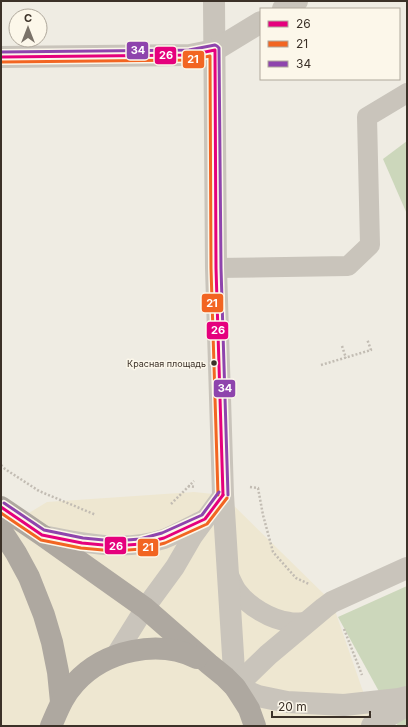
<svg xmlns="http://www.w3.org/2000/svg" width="408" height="727" font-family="Inter,sans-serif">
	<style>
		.green { fill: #ccd7bb }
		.plaza { fill: #eee7d1 }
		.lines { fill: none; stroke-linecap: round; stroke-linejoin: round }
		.path { stroke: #c2bcb3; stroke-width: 2.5; stroke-dasharray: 2 2; stroke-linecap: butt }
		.lane { stroke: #c9c4bb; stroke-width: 20 }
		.street { stroke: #c9c4bb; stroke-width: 22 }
		.primary { stroke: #aea8a0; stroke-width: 22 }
		.bus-1-casing { stroke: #fcf7ea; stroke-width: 6 }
		.bus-2-casing { stroke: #fcf7ea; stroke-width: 6 }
		.bus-3-casing { stroke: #fcf7ea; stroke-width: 6 }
		.bus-1 { stroke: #e5007d; stroke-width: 3 }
		.bus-2 { stroke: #f26522; stroke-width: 3 }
		.bus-3 { stroke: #8e44ad; stroke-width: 3 }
		.bus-dot { fill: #3b3128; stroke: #fcf7ea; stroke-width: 1.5 }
		.labels { text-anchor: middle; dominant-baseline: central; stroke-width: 3; stroke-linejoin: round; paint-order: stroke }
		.bus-label { font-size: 9px; fill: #3b3128; stroke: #fcf7ea; text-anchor: end }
		.line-badge { stroke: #fcf7ea; stroke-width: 1.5 }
		.badge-label { font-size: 11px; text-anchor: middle; font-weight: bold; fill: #fff }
	</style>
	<rect width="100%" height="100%" fill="#efece3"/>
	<!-- green -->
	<g class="green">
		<path d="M 407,141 L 407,214 L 383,159 Z"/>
		<path d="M 407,586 L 407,726 L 398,726 L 338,617 Z"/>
	</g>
	<!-- plaza -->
	<path class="plaza" d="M 194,492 L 223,495 L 332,602 L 375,726 L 1,726 L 1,530 L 47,502 Z"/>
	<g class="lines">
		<!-- path -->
		<g class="path">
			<path d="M 342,346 L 346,358"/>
			<path d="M 321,365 L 371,350 L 367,339"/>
			<path d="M 1,465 L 5,469 L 39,491 L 96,515"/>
			<path d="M 188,486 L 195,487"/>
			<path d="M 250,487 L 258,488 L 263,515 L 273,552 L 296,578 L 309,584"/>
			<path d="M 171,504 L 194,481"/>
			<path d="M 344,629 L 362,675"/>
		</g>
		<!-- lane -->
		<g class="lane">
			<path d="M 216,268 L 348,266 L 370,245 L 367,117 L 407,93"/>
			<path d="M 42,535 C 82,543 124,552 164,539 C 177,534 192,525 205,519"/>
			<path d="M 227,571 C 230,577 233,585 237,591 C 248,606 271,620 290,622 C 296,623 302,622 308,622"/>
			<path d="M 115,656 L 145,608 L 175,567 L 193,536 L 223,495"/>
		</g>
		<!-- street -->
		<g class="street">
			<path d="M 214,1 L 216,268 L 223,495 L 235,687"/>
			<path d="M 283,9 L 297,1"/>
			<path d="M 1,57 L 190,55 L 215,50 L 261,22"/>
			<path d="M 235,687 L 268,655 L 324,608 L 332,602 L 407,568"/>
			<path d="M 235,687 L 258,696 L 287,702 L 344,705 L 399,699 L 407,697"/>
			<path d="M 372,726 L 407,705"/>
		</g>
		<!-- primary -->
		<g class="primary">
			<path d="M 1,507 L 42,535 L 145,608 L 209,664 L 225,677 L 235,687 L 244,701 L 249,709 L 255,726"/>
			<path d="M 1,530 L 16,553 L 29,577 L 44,615 L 52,642 L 58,672 L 61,702"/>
			<path d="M 51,726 C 58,710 63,696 75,683 C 105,650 158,639 197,658"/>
		</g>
		<defs>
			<g id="bus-1">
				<path d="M 1,57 L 190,55 L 215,50 L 216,268 L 223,495"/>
				<path d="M 1,507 L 42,535 L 82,543 L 114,546 L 141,544 L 164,538 L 205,519 L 223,495"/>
			</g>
			<g id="bus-2">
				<path d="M 1,62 L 190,60 L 210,56 L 211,268 L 218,495"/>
				<path d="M 1,513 L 41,540 L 81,548 L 114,551 L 142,549 L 165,543 L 207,524 L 227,498"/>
			</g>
			<g id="bus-3">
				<path d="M 1,52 L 189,50 L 215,45 L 217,46 L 219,48 L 221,268 L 228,495"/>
				<path d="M 4,503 L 44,530 L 83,538 L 114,541 L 140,539 L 162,533 L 202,515 L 219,492"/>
			</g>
		</defs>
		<!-- bus-1 casing -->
		<use href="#bus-1" class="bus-1-casing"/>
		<!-- bus-2 casing -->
		<use href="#bus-2" class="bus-2-casing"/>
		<!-- bus-3 casing -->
		<use href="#bus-3" class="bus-3-casing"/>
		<!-- bus-1 -->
		<use href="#bus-1" class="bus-1"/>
		<!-- bus-2 -->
		<use href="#bus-2" class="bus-2"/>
		<!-- bus-3 -->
		<use href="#bus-3" class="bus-3"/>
	</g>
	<!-- markers -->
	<circle class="bus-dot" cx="214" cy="363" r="3.5"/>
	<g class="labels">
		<!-- bus labels -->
		<g class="bus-label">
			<text x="206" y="363">Красная площадь</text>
		</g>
	</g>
	<g class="line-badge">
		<rect x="126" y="41" width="23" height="19" rx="4" fill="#8e44ad"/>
		<rect x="154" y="46" width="23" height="19" rx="4" fill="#e5007d"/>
		<rect x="182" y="50" width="23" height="19" rx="4" fill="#f26522"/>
		<rect x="201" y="293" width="23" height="20" rx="4" fill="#f26522"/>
		<rect x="206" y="321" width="23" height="19" rx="4" fill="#e5007d"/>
		<rect x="213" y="379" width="23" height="19" rx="4" fill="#8e44ad"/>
		<rect x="104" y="536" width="23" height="19" rx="4" fill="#e5007d"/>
		<rect x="137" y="538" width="22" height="19" rx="4" fill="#f26522"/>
	</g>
	<g class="badge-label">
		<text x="138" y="54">34</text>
		<text x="166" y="59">26</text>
		<text x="193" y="63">21</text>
		<text x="212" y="307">21</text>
		<text x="218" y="334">26</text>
		<text x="225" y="392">34</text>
		<text x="116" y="550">26</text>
		<text x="148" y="551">21</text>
	</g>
	<!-- border -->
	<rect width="408" height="727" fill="none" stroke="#3b3128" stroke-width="4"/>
	<!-- legend -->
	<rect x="260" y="8" width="140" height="72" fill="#fcf7ea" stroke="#afa89c"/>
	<rect x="268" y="21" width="20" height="6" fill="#e5007d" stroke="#afa89c"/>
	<text x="296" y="28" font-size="12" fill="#3b3128">26</text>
	<rect x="268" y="41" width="20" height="6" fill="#f26522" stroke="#afa89c"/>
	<text x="296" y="48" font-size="12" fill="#3b3128">21</text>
	<rect x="268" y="61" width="20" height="6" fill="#8e44ad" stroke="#afa89c"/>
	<text x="296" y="68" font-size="12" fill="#3b3128">34</text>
	<!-- north arrow -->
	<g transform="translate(28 28)"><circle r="19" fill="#fcf7ea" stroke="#afa89c"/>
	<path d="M0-3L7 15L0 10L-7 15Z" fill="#7a7269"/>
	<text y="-6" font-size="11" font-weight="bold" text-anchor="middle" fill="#3b3128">С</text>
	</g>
	<!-- scale -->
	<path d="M272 711v6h98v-6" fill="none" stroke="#3b3128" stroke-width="2"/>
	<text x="278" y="711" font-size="12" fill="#3b3128" stroke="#fcf7ea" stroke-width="3" paint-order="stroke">20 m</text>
</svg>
